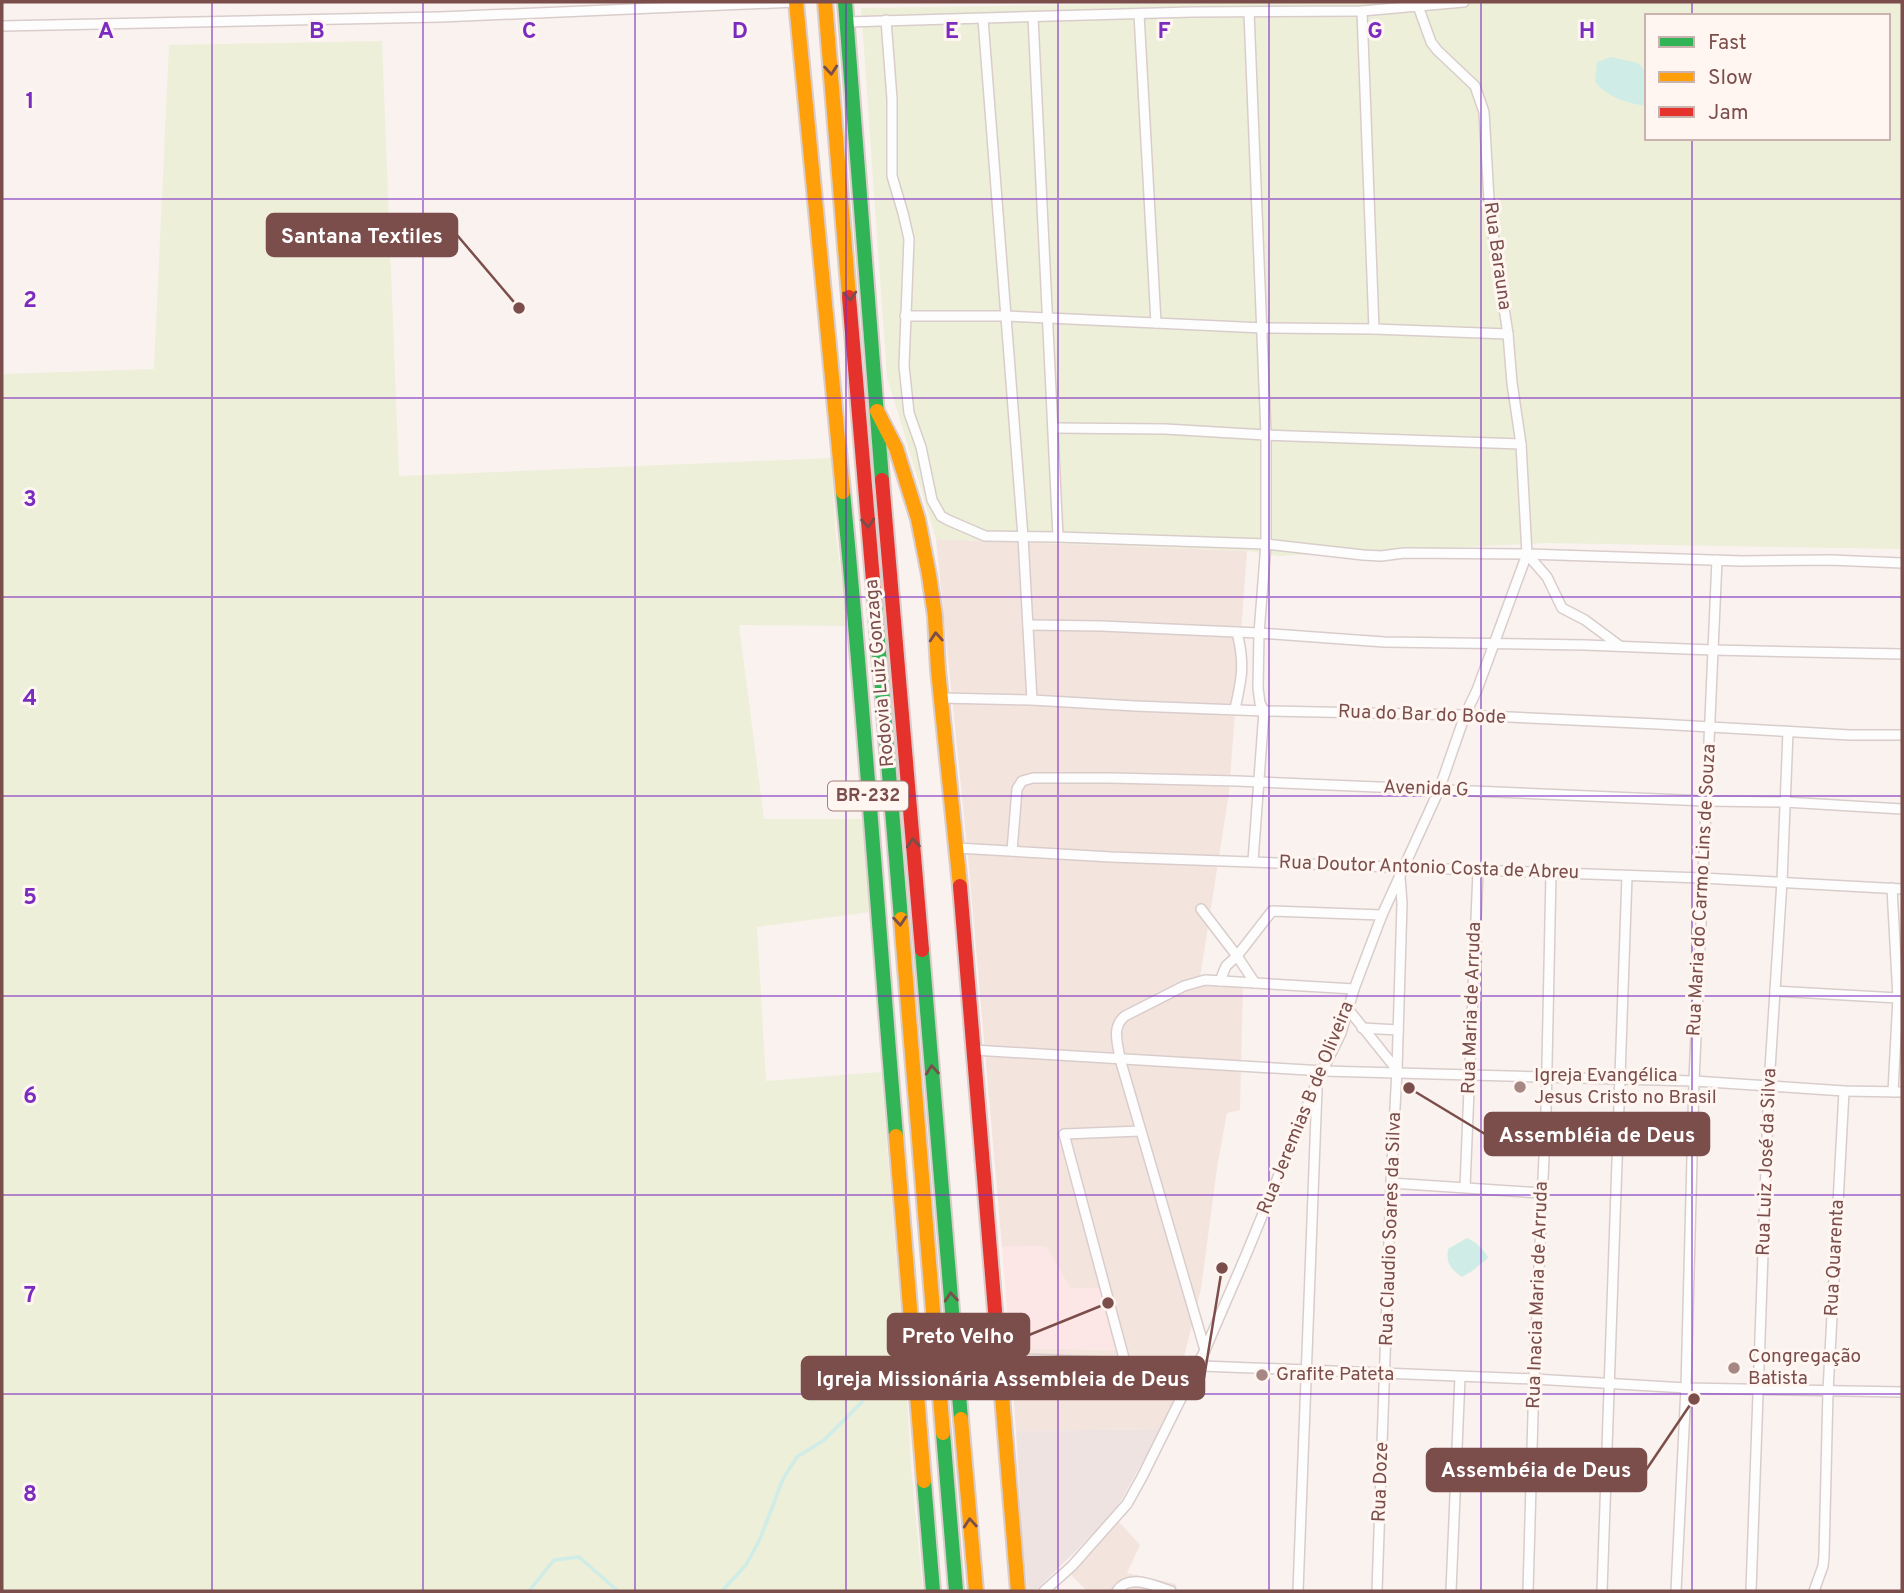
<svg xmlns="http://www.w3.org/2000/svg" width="1904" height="1593" font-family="Overpass,sans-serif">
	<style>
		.residential { fill: #f4e4de }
		.commercial { fill: #fce7e6 }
		.industrial { fill: #eee3e1 }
		.green { fill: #edefd9; fill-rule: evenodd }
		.water { fill: #cfece7 }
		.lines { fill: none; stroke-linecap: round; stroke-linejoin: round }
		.stream { stroke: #cfece7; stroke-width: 3.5 }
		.street-casing { stroke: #d9cdcb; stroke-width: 12 }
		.fast-casing { stroke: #dbcdcb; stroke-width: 18 }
		.slow-casing { stroke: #dbcdcb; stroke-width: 18 }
		.jam-casing { stroke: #dbcdcb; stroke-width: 18 }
		.street { stroke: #fefdfd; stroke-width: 9 }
		.fast { stroke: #30b455; stroke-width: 14 }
		.slow { stroke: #ff9f0a; stroke-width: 14 }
		.jam { stroke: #e5322d; stroke-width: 14 }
		.oneway { stroke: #7b4e4b }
		.grid { fill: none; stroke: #7b2cbf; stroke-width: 2; stroke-opacity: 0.55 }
		.poi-dot { fill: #a78784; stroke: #fff6f2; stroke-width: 2.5 }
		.labels { text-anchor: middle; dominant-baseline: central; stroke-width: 6; stroke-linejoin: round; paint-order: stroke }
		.shield { fill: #fff6f2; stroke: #a3807d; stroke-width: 2 }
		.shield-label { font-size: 18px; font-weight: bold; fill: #7b4e4b }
		.street-label { font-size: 19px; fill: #7b4e4b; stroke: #fff6f2 }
		.poi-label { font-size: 19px; fill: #7b4e4b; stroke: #fff6f2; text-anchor: start }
		.grid-label { font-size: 23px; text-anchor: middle; font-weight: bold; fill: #7b2cbf; stroke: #fff6f2; stroke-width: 6; stroke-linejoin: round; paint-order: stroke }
		.leader { fill: none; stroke: #7b4e4b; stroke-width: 2.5 }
		.callout-dot { fill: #7b4e4b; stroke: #fff6f2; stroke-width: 2.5 }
		.callout { fill: #7b4e4b; stroke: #7b4e4b; stroke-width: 2.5 }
		.callout-label { font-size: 21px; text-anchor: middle; font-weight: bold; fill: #fff }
	</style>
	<rect width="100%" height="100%" fill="#faf2ef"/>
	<!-- residential -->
	<g class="residential">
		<path d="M 936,539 L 1247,551 L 1229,793 L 1199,984 L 1243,985 L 1240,1110 L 1227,1113 L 1217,1168 L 1201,1289 L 1173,1402 L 1161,1429 L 1016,1431 L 1010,1348 L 1114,1350 L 1070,1288 L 1046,1246 L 1002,1247 L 968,857 Z"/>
		<path d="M 1119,1522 L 1140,1545 L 1127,1573 L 1176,1584 L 1175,1591 L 1087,1591 L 1071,1575 Z"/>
	</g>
	<!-- commercial -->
	<path class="commercial" d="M 1046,1246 L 1070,1288 L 1100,1288 L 1115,1350 L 1010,1348 L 1002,1247 Z"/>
	<!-- industrial -->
	<path class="industrial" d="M 1161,1429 L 1118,1506 L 1098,1529 L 1035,1591 L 1028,1591 L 1022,1537 L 1016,1431 Z"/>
	<!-- green -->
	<g class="green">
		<path d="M 1285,2 L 1902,2 L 1902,549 L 1547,543 L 1278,556 L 1247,551 L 936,539 L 887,377 L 861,8 ZM 1647,16 L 1888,16 L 1888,138 L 1647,138 Z"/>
		<path d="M 382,41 L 399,476 L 831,458 L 836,536 L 848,626 L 739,625 L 764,819 L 863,819 L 870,912 L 757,927 L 766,1081 L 881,1072 L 906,1377 L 911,1467 L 923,1591 L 2,1591 L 2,374 L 154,369 L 169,45 Z"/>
	</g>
	<!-- water -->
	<g class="water">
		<path d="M 1611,57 L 1638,63 L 1647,73 L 1647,106 C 1626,103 1609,98 1595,82 L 1597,62 Z"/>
		<path d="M 1467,1238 C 1476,1242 1484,1249 1488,1258 L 1472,1271 L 1462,1277 C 1451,1269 1446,1264 1448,1249 Z"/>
	</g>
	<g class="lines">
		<!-- stream -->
		<g class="stream">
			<path d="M 529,1591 L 554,1560 L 579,1557 L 618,1591"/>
			<path d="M 722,1591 L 746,1565 L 760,1539 L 783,1479 L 797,1457 L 824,1440 L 862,1402"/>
		</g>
		<defs>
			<g id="street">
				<path d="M 1418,6 L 1464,2"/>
				<path d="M 1362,11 L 1374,329"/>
				<path d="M 1249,12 L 1266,435 L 1266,544 L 1259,633 L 1258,688 L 1260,703 L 1264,711 L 1253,861"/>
				<path d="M 1139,14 L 1156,323"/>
				<path d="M 1033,17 L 1058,537"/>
				<path d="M 983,19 L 1023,537 L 1032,700"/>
				<path d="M 886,20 L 892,99 L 892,176 L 903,213 L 909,239 L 904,366 L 909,413 L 921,447 L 932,500 L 941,516 L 948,520 L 985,536 L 1058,537 L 1266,544 L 1363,555 L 1381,556 L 1404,553 L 1527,554 L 1742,561 L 1831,560 L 1902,563"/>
				<path d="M 847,22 L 1192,12 L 1362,11 L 1418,6 L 1431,42 L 1437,50 L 1475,86 L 1484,112 L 1489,200 L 1495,250 L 1508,334 L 1512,383 L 1521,444 L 1527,554 L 1477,690 L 1465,715 L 1439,790 L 1382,915 L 1354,989 L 1341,1033 L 1317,1082 L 1246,1255 L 1205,1350 L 1142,1477 L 1127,1504 L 1072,1566 L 1044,1591"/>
				<path d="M 2,26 L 440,17 L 796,2"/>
				<path d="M 905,316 L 1006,316 L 1263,328 L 1374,329 L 1508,334"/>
				<path d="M 1053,428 L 1165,429 L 1266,435 L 1521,444"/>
				<path d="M 1527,554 L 1547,577 L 1562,608 L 1585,620 L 1620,646"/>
				<path d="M 1028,625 L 1101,626 L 1259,633 L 1384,642 L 1585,645 L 1712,650 L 1902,654"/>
				<path d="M 942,698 L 1032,700 L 1135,706 L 1264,711 L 1465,715 L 1658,724 L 1850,735 L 1902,735"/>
				<path d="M 1235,709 C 1242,677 1245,665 1237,632"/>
				<path d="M 957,848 L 1111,857 L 1702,878 L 1902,889"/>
				<path d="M 1012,851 L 1017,789 L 1022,781 L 1033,778 L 1111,778 L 1237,781 L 1706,801 L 1785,802 L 1902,809"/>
				<path d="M 1892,888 L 1898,998 L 1893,1092"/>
				<path d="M 1201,909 L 1237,956 L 1226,966 L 1220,981"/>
				<path d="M 1255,983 L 1237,956 L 1272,911 L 1382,915"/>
				<path d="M 1775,991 L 1898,998"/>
				<path d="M 1348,1009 L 1397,1070"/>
				<path d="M 1362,1028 L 1398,1030"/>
				<path d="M 974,1050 L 1324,1071 L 1694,1081 L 1844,1091 L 1902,1092"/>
				<path d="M 1391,1183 L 1541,1193"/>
				<path d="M 1465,1187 L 1478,871"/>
				<path d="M 1205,1350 L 1120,1059 C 1118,1044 1111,1027 1125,1016 L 1184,986 L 1205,980 L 1354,989"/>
				<path d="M 1000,1358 L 1534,1379 L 1686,1388 L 1902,1392"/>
				<path d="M 1125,1362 L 1064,1134 L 1140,1131"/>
				<path d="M 1117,1591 C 1129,1573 1154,1586 1171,1591"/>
				<path d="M 1298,1591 L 1317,1089"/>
				<path d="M 1377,1591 L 1391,1183 L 1397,1070 L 1402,903 L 1400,877"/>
				<path d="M 1451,1591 L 1460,1377"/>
				<path d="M 1528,1591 L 1534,1379 L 1546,1112 L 1551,873"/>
				<path d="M 1602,1591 L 1627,876"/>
				<path d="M 1676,1591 L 1686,1388 L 1694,1081 L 1717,560"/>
				<path d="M 1751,1591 L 1769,1085 L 1782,881 L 1788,732"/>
				<path d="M 1814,1591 L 1823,1566 L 1824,1556 L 1828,1391 L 1844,1091"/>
			</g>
			<g id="fast">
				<path d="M 845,2 L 882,480"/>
				<path d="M 843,492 C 864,707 878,922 896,1136"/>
				<path d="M 874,592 L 901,919"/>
				<path d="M 922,950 L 961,1419"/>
				<path d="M 943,1433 L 956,1591"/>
				<path d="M 924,1481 L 933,1591"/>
			</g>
			<g id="slow">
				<path d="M 796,2 L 843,492"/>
				<path d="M 825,2 L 849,297"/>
				<path d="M 877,411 L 896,448 L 918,519 L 929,575 L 935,616 L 938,670 L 960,886"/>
				<path d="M 901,919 L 943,1433"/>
				<path d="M 896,1136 L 924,1481"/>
				<path d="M 995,1311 L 1018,1591"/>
				<path d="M 961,1419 L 976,1591"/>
			</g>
			<g id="jam">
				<path d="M 849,297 L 874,592"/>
				<path d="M 882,480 L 922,950"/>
				<path d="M 960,886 L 995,1311"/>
			</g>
		</defs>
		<!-- street casing -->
		<use href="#street" class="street-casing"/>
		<!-- fast casing -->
		<use href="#fast" class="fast-casing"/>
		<!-- slow casing -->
		<use href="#slow" class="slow-casing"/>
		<!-- jam casing -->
		<use href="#jam" class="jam-casing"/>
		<!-- street -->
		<use href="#street" class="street"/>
		<!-- fast -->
		<use href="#fast" class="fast"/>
		<!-- slow -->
		<use href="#slow" class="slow"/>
		<!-- jam -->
		<use href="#jam" class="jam"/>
	</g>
	<!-- one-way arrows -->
	<defs><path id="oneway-chevron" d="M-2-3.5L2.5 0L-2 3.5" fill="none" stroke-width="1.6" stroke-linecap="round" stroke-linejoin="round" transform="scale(1.75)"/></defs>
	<g class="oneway">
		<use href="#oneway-chevron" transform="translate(831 70) rotate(85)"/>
		<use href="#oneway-chevron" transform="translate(850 296) rotate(85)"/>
		<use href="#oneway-chevron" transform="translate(868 523) rotate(85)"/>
		<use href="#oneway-chevron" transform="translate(936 637) rotate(-94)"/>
		<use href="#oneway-chevron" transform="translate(913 843) rotate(-95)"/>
		<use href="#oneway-chevron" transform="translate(900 921) rotate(85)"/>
		<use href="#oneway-chevron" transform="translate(932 1070) rotate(-95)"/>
		<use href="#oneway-chevron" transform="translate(951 1297) rotate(-95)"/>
		<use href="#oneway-chevron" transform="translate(970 1523) rotate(-95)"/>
	</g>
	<!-- grid -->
	<path class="grid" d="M 212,2 L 212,1591M 423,2 L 423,1591M 635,2 L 635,1591M 846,2 L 846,1591M 1058,2 L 1058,1591M 1269,2 L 1269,1591M 1481,2 L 1481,1591M 1692,2 L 1692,16M 1692,138 L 1692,1591M 2,199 L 1902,199M 2,398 L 1902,398M 2,597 L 1902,597M 2,796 L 1902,796M 2,996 L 1902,996M 2,1195 L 1902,1195M 2,1394 L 1902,1394"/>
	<!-- markers -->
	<g class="poi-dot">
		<circle cx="1520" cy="1087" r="7"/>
		<circle cx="1734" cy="1368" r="7"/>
		<circle cx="1262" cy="1375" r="7"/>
	</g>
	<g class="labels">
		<!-- shield labels -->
		<rect class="shield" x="828" y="781.5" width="80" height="29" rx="5"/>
		<g class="shield-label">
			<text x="868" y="796">BR-232</text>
		</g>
		<!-- street labels -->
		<g class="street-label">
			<text transform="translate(1497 256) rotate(82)">Rua Barauna</text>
			<text transform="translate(880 673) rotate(-95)">Rodovia Luiz Gonzaga</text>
			<text transform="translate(1422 715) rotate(2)">Rua do Bar do Bode</text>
			<text transform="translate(1426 789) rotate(2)">Avenida G</text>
			<text transform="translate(1429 868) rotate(2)">Rua Doutor Antonio Costa de Abreu</text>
			<text transform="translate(1702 890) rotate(-87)">Rua Maria do Carmo Lins de Souza</text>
			<text transform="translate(1472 1008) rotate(-88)">Rua Maria de Arruda</text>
			<text transform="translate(1306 1108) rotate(-68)">Rua Jeremias B de Oliveira</text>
			<text transform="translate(1767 1162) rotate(-88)">Rua Luiz José da Silva</text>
			<text transform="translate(1391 1229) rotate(-88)">Rua Claudio Soares da Silva</text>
			<text transform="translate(1835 1258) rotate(-87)">Rua Quarenta</text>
			<text transform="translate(1538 1295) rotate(-88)">Rua Inacia Maria de Arruda</text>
			<text transform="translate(1381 1482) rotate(-88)">Rua Doze</text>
		</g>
		<!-- poi labels -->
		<g class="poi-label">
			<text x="1534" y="1076">Igreja Evangélica<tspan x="1534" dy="22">Jesus Cristo no Brasil</tspan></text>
			<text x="1748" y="1357">Congregação<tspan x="1748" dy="22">Batista</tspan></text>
			<text x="1276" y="1375">Grafite Pateta</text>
		</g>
	</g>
	<g class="grid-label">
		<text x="106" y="38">A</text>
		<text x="317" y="38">B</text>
		<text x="529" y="38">C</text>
		<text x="740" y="38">D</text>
		<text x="952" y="38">E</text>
		<text x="1164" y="38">F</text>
		<text x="1375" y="38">G</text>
		<text x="1587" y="38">H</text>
		<text x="30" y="108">1</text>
		<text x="30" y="307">2</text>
		<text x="30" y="506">3</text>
		<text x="30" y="705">4</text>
		<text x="30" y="904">5</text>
		<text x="30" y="1103">6</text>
		<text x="30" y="1302">7</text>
		<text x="30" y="1501">8</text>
	</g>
	<!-- callouts -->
	<path class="leader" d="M519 308L457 235M1409 1088L1485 1134M1108 1303L1029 1335M1222 1268L1204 1378M1694 1399L1646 1470"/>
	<g class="callout-dot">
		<circle cx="519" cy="308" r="7"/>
		<circle cx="1409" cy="1088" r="7"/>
		<circle cx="1108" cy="1303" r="7"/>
		<circle cx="1222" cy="1268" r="7"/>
		<circle cx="1694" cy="1399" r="7"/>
	</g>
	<g class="callout">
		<rect x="267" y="214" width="190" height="42" rx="7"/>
		<rect x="1485" y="1113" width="224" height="42" rx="7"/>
		<rect x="888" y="1314" width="141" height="42" rx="7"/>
		<rect x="802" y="1357" width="402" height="42" rx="7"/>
		<rect x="1427" y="1449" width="219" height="42" rx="7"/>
	</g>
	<g class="callout-label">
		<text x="362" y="243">Santana Textiles</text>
		<text x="1597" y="1142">Assembléia de Deus</text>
		<text x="958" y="1343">Preto Velho</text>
		<text x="1003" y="1386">Igreja Missionária Assembleia de Deus</text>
		<text x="1536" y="1477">Assembéia de Deus</text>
	</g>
	<!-- border -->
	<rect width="1904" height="1593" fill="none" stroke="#7b4e4b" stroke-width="7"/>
	<!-- legend -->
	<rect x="1645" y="14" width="245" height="126" fill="#fff6f2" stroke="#cab3af" stroke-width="2"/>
	<rect x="1659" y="37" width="35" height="10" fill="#30b455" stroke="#cab3af" stroke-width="2"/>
	<text x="1708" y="49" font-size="21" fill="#7b4e4b">Fast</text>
	<rect x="1659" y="72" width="35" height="10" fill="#ff9f0a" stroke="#cab3af" stroke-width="2"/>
	<text x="1708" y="84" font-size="21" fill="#7b4e4b">Slow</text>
	<rect x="1659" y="107" width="35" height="10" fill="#e5322d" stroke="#cab3af" stroke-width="2"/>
	<text x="1708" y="119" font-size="21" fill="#7b4e4b">Jam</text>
</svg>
